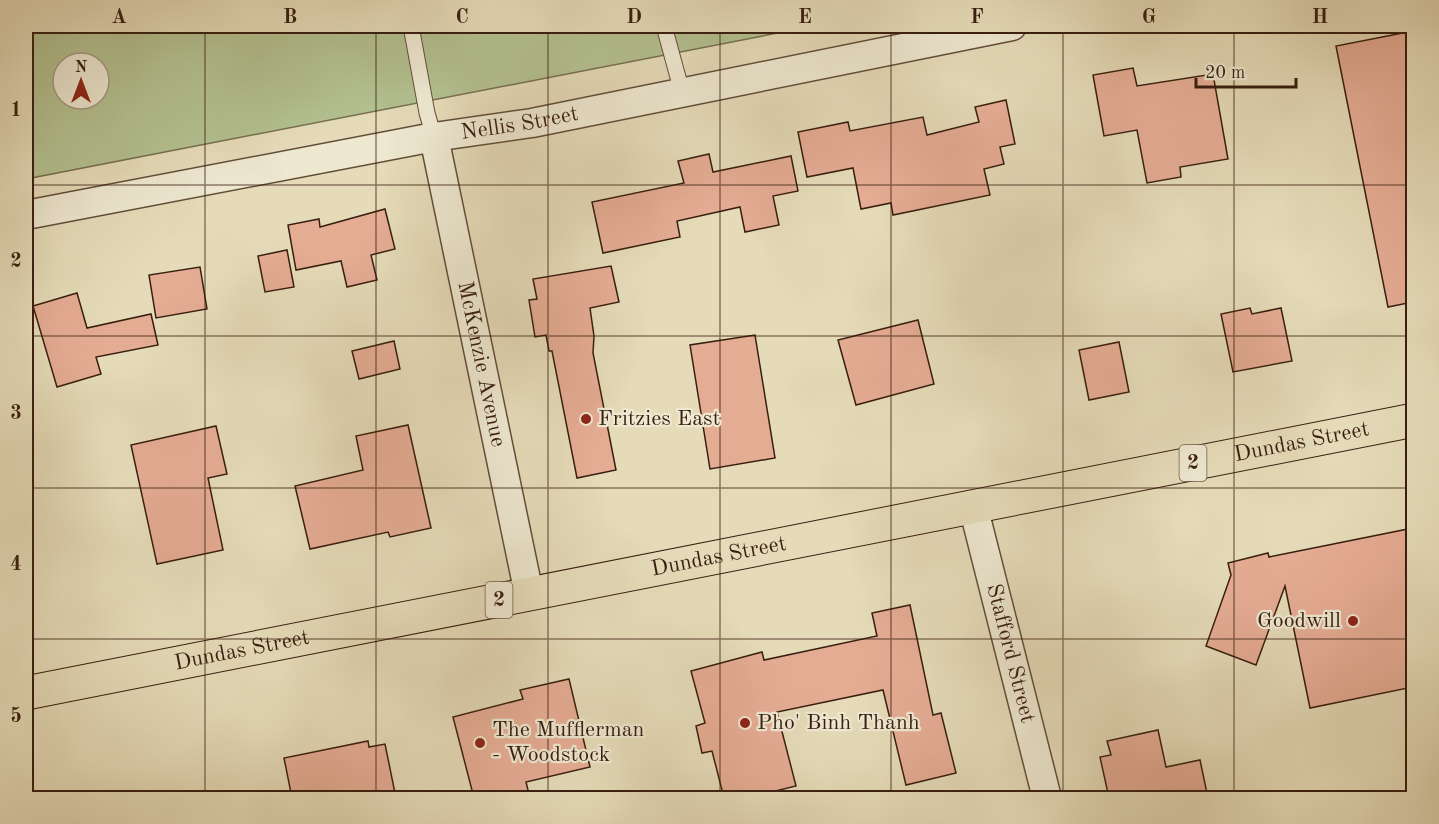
<svg xmlns="http://www.w3.org/2000/svg" width="1439" height="824" font-family="'Old Standard TT',serif">
	<style>
		.green { fill: #b3c090; stroke: #766f50; stroke-width: 1.5; fill-rule: evenodd }
		.building { fill: #e5ac94; stroke: #381e10; stroke-width: 1.5 }
		.lines { fill: none; stroke-linecap: round; stroke-linejoin: round }
		.lane-casing { stroke: #634d3a; stroke-width: 17 }
		.street-casing { stroke: #634d3a; stroke-width: 31 }
		.primary-casing { stroke: #381e10; stroke-width: 35 }
		.lane { stroke: #eee8d1; stroke-width: 15 }
		.street { stroke: #eee8d1; stroke-width: 28 }
		.primary { stroke: #e5dbb8; stroke-width: 33 }
		.grid { fill: none; stroke: #381e10; stroke-width: 1.5; stroke-opacity: 0.55 }
		.poi-dot { fill: #8f2418; stroke: #eee8d1; stroke-width: 2 }
		.labels { text-anchor: middle; dominant-baseline: central; stroke-width: 4.5; stroke-linejoin: round; paint-order: stroke }
		.shield { fill: #eee8d1; stroke: #6f5b4a; stroke-width: 1.5 }
		.shield-label { font-size: 21px; font-weight: bold; fill: #381e10 }
		.street-label { font-size: 22px; fill: #381e10; stroke: #eee8d1 }
		.poi-label { font-size: 22px; fill: #381e10; stroke: #eee8d1; text-anchor: start }
		.neatline { fill: none; stroke: #381e10; stroke-width: 2 }
		.grid-label { font-size: 20px; text-anchor: middle; font-weight: bold; fill: #381e10 }
	</style>
	<rect width="100%" height="100%" fill="#e5dbb8"/>
	<filter id="stains"><feTurbulence type="fractalNoise" baseFrequency=".00333" numOctaves="4"/><feColorMatrix values="0 0 0 0 .2 0 0 0 0 .09 0 0 0 0 .02 0 0 0 .5 -.17"/></filter>
	<radialGradient id="worn" r=".72"><stop offset=".6" stop-color="#630" stop-opacity="0"/><stop offset="1" stop-color="#630" stop-opacity=".3"/></radialGradient>
	<!-- green -->
	<path class="green" d="M 26,26 L 814,26 L 26,179 ZM 63,63 L 99,63 L 99,99 L 63,99 Z"/>
	<!-- building -->
	<g class="building">
		<path d="M 1413,31 L 1413,302 L 1388,307 L 1336,46 Z"/>
		<path d="M 1133,68 L 1137,86 L 1213,74 L 1228,159 L 1180,167 L 1181,177 L 1147,183 L 1137,130 L 1104,136 L 1093,75 Z"/>
		<path d="M 1006,100 L 1015,144 L 1000,147 L 1004,164 L 984,169 L 990,195 L 893,215 L 891,203 L 861,209 L 853,168 L 807,177 L 798,132 L 848,122 L 850,131 L 923,117 L 927,135 L 979,122 L 975,107 Z"/>
		<path d="M 709,154 L 713,172 L 791,156 L 798,191 L 773,196 L 779,225 L 745,232 L 740,207 L 677,221 L 680,237 L 603,253 L 592,202 L 684,183 L 678,161 Z"/>
		<path d="M 385,209 L 395,249 L 371,255 L 377,280 L 347,287 L 341,261 L 296,270 L 288,225 L 319,219 L 320,227 Z"/>
		<path d="M 287,250 L 294,287 L 265,292 L 258,256 Z"/>
		<path d="M 611,266 L 619,302 L 590,308 L 594,336 L 593,353 L 616,470 L 577,478 L 552,351 L 549,351 L 546,335 L 535,337 L 529,300 L 537,299 L 533,279 Z"/>
		<path d="M 200,267 L 207,309 L 156,318 L 149,275 Z"/>
		<path d="M 77,293 L 87,328 L 151,314 L 158,345 L 96,357 L 101,374 L 57,387 L 33,306 Z"/>
		<path d="M 1250,308 L 1252,314 L 1281,308 L 1292,361 L 1233,372 L 1221,314 Z"/>
		<path d="M 918,320 L 934,384 L 856,405 L 838,340 Z"/>
		<path d="M 755,335 L 775,458 L 710,469 L 690,345 Z"/>
		<path d="M 394,341 L 400,369 L 359,379 L 352,351 Z"/>
		<path d="M 1119,342 L 1129,392 L 1089,400 L 1079,350 Z"/>
		<path d="M 408,425 L 431,528 L 390,537 L 388,532 L 310,549 L 295,486 L 363,470 L 356,436 Z"/>
		<path d="M 216,426 L 227,474 L 208,478 L 223,550 L 157,564 L 131,445 Z"/>
		<path d="M 1413,528 L 1413,687 L 1310,708 L 1285,586 L 1256,665 L 1206,646 L 1231,575 L 1228,563 L 1268,553 L 1269,557 Z"/>
		<path d="M 910,605 L 933,715 L 941,713 L 956,773 L 906,785 L 883,690 L 777,712 L 796,786 L 747,798 L 724,798 L 712,751 L 702,753 L 696,726 L 705,723 L 691,671 L 762,652 L 764,660 L 877,636 L 872,613 Z"/>
		<path d="M 569,679 L 590,767 L 526,782 L 530,798 L 474,798 L 453,717 L 523,699 L 520,690 Z"/>
		<path d="M 1158,730 L 1166,767 L 1200,760 L 1208,798 L 1109,798 L 1100,757 L 1111,755 L 1107,741 Z"/>
		<path d="M 368,741 L 369,747 L 385,744 L 396,798 L 292,798 L 284,758 Z"/>
	</g>
	<g class="lines">
		<defs>
			<g id="lane">
				<path d="M 411,26 L 427,113 L 434,137"/>
				<path d="M 664,26 L 682,92"/>
			</g>
			<g id="street">
				<path id="s1" d="M 434,137 L 529,594"/>
				<path id="s2" d="M 26,215 L 434,137 L 532,123 L 1012,26"/>
				<path id="s3" d="M 973,506 L 1047,798"/>
			</g>
			<g id="primary">
				<path id="s4" d="M 26,693 L 1414,420"/>
			</g>
		</defs>
		<!-- lane casing -->
		<use href="#lane" class="lane-casing"/>
		<!-- street casing -->
		<use href="#street" class="street-casing"/>
		<!-- primary casing -->
		<use href="#primary" class="primary-casing"/>
		<!-- lane -->
		<use href="#lane" class="lane"/>
		<!-- street -->
		<use href="#street" class="street"/>
		<!-- primary -->
		<use href="#primary" class="primary"/>
	</g>
	<!-- grid -->
	<path class="grid" d="M 205,26 L 205,798M 376,26 L 376,798M 548,26 L 548,798M 720,26 L 720,798M 891,26 L 891,798M 1063,26 L 1063,798M 1234,26 L 1234,798M 26,185 L 1414,185M 26,336 L 1414,336M 26,488 L 1414,488M 26,639 L 1414,639"/>
	<!-- markers -->
	<g class="poi-dot">
		<circle cx="586" cy="419" r="6"/>
		<circle cx="1353" cy="621" r="6"/>
		<circle cx="745" cy="723" r="6"/>
		<circle cx="480" cy="743" r="6"/>
	</g>
	<g class="labels">
		<!-- shield labels -->
		<g class="shield">
			<rect x="1179.5" y="445" width="27" height="36" rx="4.5"/>
			<rect x="485.5" y="582" width="27" height="36" rx="4.5"/>
		</g>
		<g class="shield-label">
			<text x="1193" y="463">2</text>
			<text x="499" y="600">2</text>
		</g>
		<!-- street labels -->
		<g class="street-label">
			<text stroke="none"><textPath href="#s2" startOffset="502">Nellis Street</textPath></text>
			<text stroke="none"><textPath href="#s1" startOffset="232">McKenzie Avenue</textPath></text>
			<text stroke="none"><textPath href="#s4" startOffset="1300">Dundas Street</textPath></text>
			<text stroke="none"><textPath href="#s4" startOffset="706">Dundas Street</textPath></text>
			<text stroke="none"><textPath href="#s4" startOffset="220">Dundas Street</textPath></text>
			<text stroke="none"><textPath href="#s3" startOffset="152">Stafford Street</textPath></text>
		</g>
		<!-- poi labels -->
		<g class="poi-label">
			<text x="598" y="419">Fritzies East</text>
			<text x="1341" y="621" text-anchor="end">Goodwill</text>
			<text x="757" y="723">Pho' Binh Thanh</text>
			<text x="492" y="730">The Mufflerman<tspan x="492" dy="25">- Woodstock</tspan></text>
		</g>
	</g>
	<!-- margin -->
	<rect width="1439" height="824" fill="none" stroke="#e5dbb8" stroke-width="66"/>
	<!-- north arrow -->
	<g transform="translate(81 81)"><circle r="28" fill="#eee8d1" stroke="#a59784" stroke-width="1.5"/>
	<path d="M0-4.5L10 22L0 15L-10 22Z" fill="#8f2418"/>
	<text y="-9" font-size="16" font-weight="bold" text-anchor="middle" fill="#381e10">N</text>
	</g>
	<!-- scale -->
	<path d="M1196 78v9h100v-9" fill="none" stroke="#381e10" stroke-width="3"/>
	<text x="1205" y="78" font-size="18" fill="#381e10" stroke="#eee8d1" stroke-width="4.5" paint-order="stroke">20 m</text>
	<rect x="33" y="33" width="1373" height="758" class="neatline"/>
	<g class="grid-label">
		<text x="119" y="23">A</text>
		<text x="290" y="23">B</text>
		<text x="462" y="23">C</text>
		<text x="634" y="23">D</text>
		<text x="805" y="23">E</text>
		<text x="977" y="23">F</text>
		<text x="1149" y="23">G</text>
		<text x="1320" y="23">H</text>
		<text x="16" y="116">1</text>
		<text x="16" y="267">2</text>
		<text x="16" y="419">3</text>
		<text x="16" y="570">4</text>
		<text x="16" y="722">5</text>
	</g>
	<rect width="100%" height="100%" filter="url(#stains)"/>
	<rect width="100%" height="100%" fill="url(#worn)"/>
</svg>
